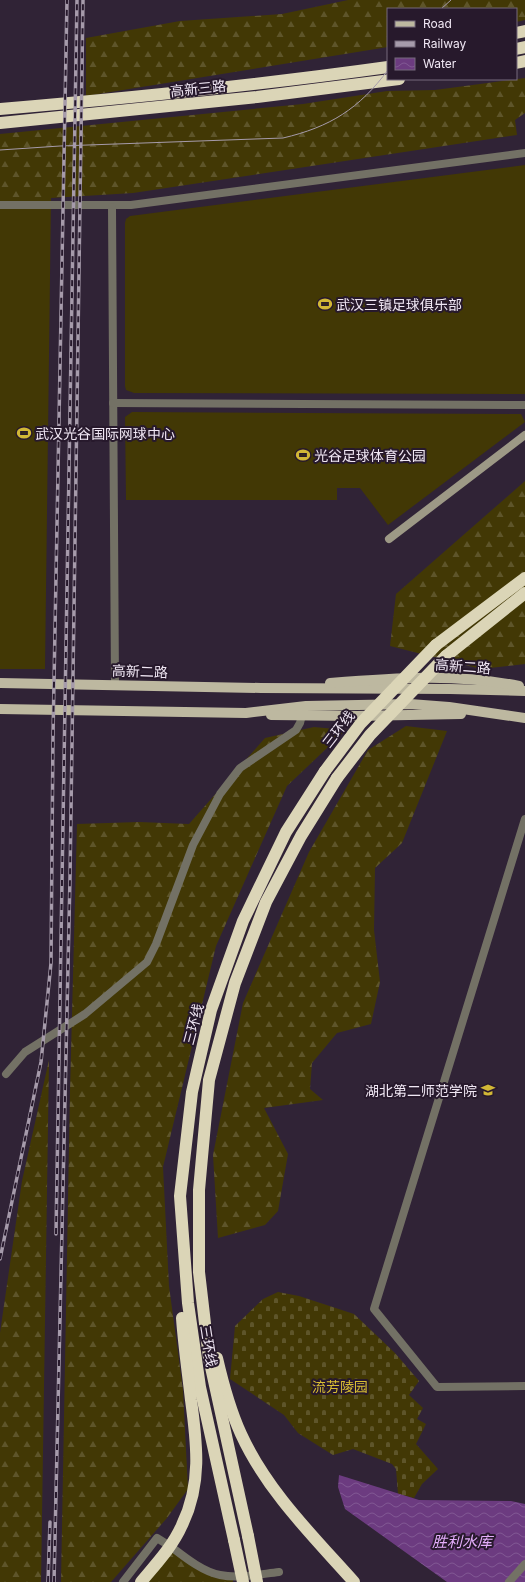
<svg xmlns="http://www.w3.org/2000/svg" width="525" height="1582" font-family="Inter,'Noto Sans SC',sans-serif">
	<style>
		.forest { fill: url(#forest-firs) }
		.cemetery { fill: url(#cemetery-stones) }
		.pitch { fill: #423805 }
		.water { fill: url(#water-waves) }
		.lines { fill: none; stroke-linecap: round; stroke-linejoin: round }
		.street { stroke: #737165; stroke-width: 8 }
		.secondary { stroke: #9d9986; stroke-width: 8 }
		.primary { stroke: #bdb8a0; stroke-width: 10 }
		.highway { stroke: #dbd5b7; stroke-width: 12 }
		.tram { stroke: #a69bab; stroke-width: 1 }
		.rail-casing { stroke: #a69bab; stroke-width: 3.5 }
		.rail { stroke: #27192c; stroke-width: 2; stroke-dasharray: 6; stroke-linecap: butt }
		.highway-bridge { stroke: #dbd5b7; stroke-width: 12 }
		.labels { text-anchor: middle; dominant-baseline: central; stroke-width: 4; stroke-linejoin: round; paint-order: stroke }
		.street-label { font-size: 14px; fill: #f0e7f4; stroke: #27192c }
		.poi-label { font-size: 14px; fill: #f0e7f4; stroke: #27192c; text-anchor: start }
		.park-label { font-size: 14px; fill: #d9be34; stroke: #27192c }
		.water-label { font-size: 15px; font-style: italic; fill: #e4aefb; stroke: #27192c }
	</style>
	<defs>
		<pattern id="forest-firs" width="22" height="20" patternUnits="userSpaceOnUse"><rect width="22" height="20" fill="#423805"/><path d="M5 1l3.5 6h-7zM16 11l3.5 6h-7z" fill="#5e552a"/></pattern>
		<pattern id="cemetery-stones" width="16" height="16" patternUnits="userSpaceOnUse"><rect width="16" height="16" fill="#423805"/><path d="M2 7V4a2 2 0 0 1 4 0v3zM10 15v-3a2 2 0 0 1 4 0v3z" fill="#5e552a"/></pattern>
		<pattern id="water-waves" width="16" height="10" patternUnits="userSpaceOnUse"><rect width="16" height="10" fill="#6c3b80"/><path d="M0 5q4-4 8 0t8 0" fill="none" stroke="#815793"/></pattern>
	</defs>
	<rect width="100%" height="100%" fill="#302336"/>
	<!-- forest -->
	<g class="forest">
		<path d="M 348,0 L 525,0 L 525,20 L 516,22 L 516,9 L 388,9 L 388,47 L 86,96 L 86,38 L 180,21 L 282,14 Z"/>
		<path d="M 525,78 L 525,113 L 515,120 L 517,135 L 133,193 L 51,198 L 0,198 L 0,134 L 303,104 L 387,91 L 435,90 Z"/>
		<path d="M 525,481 L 525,664 L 481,669 L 390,646 L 396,594 Z"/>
		<path d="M 406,726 L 447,731 L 402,843 L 375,868 L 374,930 L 380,982 L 371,1024 L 337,1033 L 312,1063 L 310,1089 L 323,1100 L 264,1108 L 288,1154 L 278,1211 L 265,1225 L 218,1238 L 213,1155 L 243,1003 L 309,852 L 368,750 Z"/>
		<path d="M 314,727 L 346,730 L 287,786 L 216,946 L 163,1167 L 169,1286 L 183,1390 L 188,1489 L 167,1518 L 111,1582 L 61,1582 L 70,1091 L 77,824 L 139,822 L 189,824 L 265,738 Z"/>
		<path d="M 49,1060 L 41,1582 L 0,1582 L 0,1333 L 22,1181 Z"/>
		<path d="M 172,1552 L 233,1580 L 233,1582 L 146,1582 Z"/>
	</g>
	<!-- cemetery -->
	<path class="cemetery" d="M 278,1292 L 299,1296 L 354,1314 L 395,1353 L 419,1381 L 409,1395 L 423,1408 L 417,1419 L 426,1424 L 416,1444 L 438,1469 L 422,1484 L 414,1498 L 398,1494 L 396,1469 L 392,1464 L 353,1449 L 333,1455 L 298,1433 L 284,1415 L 230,1379 L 235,1326 L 263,1299 Z"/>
	<!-- pitch -->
	<g class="pitch">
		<path d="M 525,165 L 525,394 L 134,393 L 126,390 L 125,386 L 125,223 L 126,219 L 130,216 Z"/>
		<path d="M 0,198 L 51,198 L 45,669 L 0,669 Z"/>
		<path d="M 132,412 L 521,414 L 525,422 L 388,525 L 360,488 L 337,488 L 337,500 L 126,500 L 125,417 Z"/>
	</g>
	<!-- water -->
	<path class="water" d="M 339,1475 L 419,1500 L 511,1501 L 525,1504 L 525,1582 L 447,1582 L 345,1509 L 338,1487 Z"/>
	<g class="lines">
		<!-- street -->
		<g class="street">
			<path d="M 0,205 L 131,205 L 525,153"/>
			<path d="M 112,207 L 115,685"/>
			<path d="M 113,403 L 525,405"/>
			<path d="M 525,819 L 374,1309 L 437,1387 L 525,1386"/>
			<path d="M 6,1074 L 25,1052 L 85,1014 L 147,962 L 156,944 L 193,845 L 220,794 L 240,768 L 296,730 L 300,723 L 302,715"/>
			<path d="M 174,1549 C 187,1559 204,1572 220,1575 C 239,1579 261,1574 279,1572"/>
			<path d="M 123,1582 L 157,1538 L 165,1543"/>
			<path d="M 509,1582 L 525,1564"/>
		</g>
		<!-- secondary -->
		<path class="secondary" d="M 389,539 L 525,435"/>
		<!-- primary -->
		<g class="primary">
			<path d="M 0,683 L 261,688 L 450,689 L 525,691"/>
			<path d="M 330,683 C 393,678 457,673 519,686"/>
			<path d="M 0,709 L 246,713 L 306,706 L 410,704 L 449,707 L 525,718"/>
			<path d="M 271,715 L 357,716 L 461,714"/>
		</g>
		<!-- highway -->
		<g class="highway">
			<path d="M 516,33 L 525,31"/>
			<path d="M 516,49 L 525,47"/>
			<path d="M 516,63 L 525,61"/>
			<path d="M 0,109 C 130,98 259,85 388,67"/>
			<path d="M 0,123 L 257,97 L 399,79"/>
			<path d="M 436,645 L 525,578"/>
			<path d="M 446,656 L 525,593"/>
			<path d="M 217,1358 C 223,1384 230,1410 241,1434 C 267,1491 313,1536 354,1582"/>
			<path d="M 248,1536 L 209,1358 L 199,1272 L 199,1190 L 209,1080 L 235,983 L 266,902 L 301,836 L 337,778"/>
			<path d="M 234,1540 L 200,1387 L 188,1303 L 180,1196 L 192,1092 L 211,1010 L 243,921 L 286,832 L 325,771"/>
			<path d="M 141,1582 C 156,1564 173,1546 182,1525 C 202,1484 197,1444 191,1400 C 188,1373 184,1346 182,1318"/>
		</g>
		<!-- tram -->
		<g class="tram">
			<path d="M 441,9 L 451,0"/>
			<path d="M 0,150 L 60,146 L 283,138 C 330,127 359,109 388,70"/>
		</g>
		<defs>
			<g id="rail">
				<path d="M 56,1234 L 77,0"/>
				<path d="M 0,1259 L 41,1062 L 51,963 L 53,735 L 67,0"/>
				<path d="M 48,1582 L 50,1522"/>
				<path d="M 54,1582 L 70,878 L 83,0"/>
			</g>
		</defs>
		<!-- rail casing -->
		<use href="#rail" class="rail-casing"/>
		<!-- rail -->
		<use href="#rail" class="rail"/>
		<!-- highway-bridge -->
		<g class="highway-bridge">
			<path d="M 325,771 L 361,723 L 436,645"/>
			<path d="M 337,778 L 370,735 L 446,656"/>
			<path d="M 248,1536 L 257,1582"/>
			<path d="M 234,1540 L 243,1582"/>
		</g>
	</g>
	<!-- icons -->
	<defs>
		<symbol id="stadium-bare" viewBox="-9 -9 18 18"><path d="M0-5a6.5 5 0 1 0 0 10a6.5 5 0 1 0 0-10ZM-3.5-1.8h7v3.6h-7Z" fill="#d1b736" stroke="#27192c" stroke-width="2.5" paint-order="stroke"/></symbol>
		<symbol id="university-bare" viewBox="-9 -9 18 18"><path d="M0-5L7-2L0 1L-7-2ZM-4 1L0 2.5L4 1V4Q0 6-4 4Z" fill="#d1b736" stroke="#27192c" stroke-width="2.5" paint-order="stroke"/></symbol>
	</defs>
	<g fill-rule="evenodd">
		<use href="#stadium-bare" x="315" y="294" width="20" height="20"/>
		<use href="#stadium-bare" x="14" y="423" width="20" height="20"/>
		<use href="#stadium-bare" x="293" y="445" width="20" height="20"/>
		<use href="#university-bare" x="478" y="1080" width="20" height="20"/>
	</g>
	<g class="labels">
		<!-- street labels -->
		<g class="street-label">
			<text transform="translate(198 88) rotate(-6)">高新三路</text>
			<text transform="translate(463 666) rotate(4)">高新二路</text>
			<text transform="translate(140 671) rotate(2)">高新二路</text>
			<text transform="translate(338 729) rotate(-52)">三环线</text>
			<text transform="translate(193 1024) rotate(-75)">三环线</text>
			<text transform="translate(209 1346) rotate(81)">三环线</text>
		</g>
		<!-- poi labels -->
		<g class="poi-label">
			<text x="336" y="304">武汉三镇足球俱乐部</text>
			<text x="35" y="433">武汉光谷国际网球中心</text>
			<text x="314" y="455">光谷足球体育公园</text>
			<text x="477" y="1090" text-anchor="end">湖北第二师范学院</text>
		</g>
		<!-- park labels -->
		<g class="park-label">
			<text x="340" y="1386">流芳陵园</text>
		</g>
		<!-- water labels -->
		<g class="water-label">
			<text x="462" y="1541">胜利水库</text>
		</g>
	</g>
	<!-- legend -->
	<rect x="387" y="8" width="130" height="72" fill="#27192c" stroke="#776b7c"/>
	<rect x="395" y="21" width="20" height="6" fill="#bdb8a0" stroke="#776b7c"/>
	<text x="423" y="28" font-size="12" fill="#f0e7f4">Road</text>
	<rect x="395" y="41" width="20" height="6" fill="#a69bab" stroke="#776b7c"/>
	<text x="423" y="48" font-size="12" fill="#f0e7f4">Railway</text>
	<rect x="395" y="58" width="20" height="12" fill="url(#water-waves)" stroke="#776b7c"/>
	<text x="423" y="68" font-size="12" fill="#f0e7f4">Water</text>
</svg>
